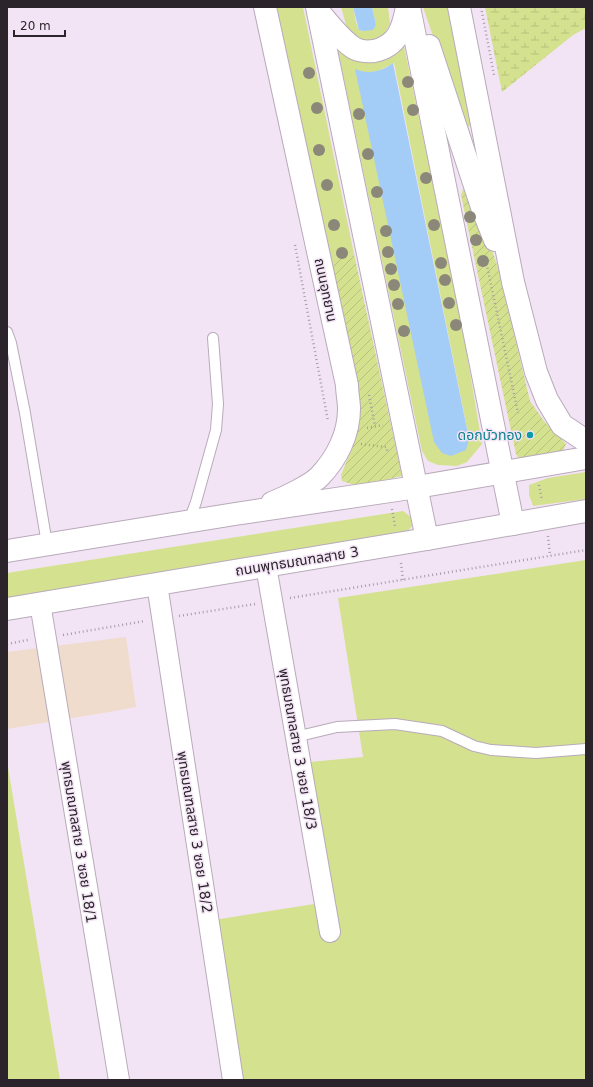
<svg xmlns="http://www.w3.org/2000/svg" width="593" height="1087" font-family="'DejaVu Sans','Noto Sans Thai',sans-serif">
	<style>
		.commercial { fill: #efdccc }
		.grass { fill: #d4e18e; fill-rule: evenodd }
		.wetland { fill: url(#wetland-marsh) }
		.garden { fill: url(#garden-furrows) }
		.water { fill: #a3cdf7 }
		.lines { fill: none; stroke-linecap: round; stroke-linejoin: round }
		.lane-casing { stroke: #b9aabb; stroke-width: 12 }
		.street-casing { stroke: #b9aabb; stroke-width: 22 }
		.secondary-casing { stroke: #b9aabb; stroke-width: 24 }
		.path { stroke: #a79ca8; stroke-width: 2.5; stroke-dasharray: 1 3; stroke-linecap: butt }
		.lane { stroke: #fff; stroke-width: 10 }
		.street { stroke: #fff; stroke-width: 20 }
		.secondary { stroke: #fff; stroke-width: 22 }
		.tree { fill: #8c8879 }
		.culture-dot { fill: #0f9aa8; stroke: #f3e4f5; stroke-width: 1.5 }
		.labels { text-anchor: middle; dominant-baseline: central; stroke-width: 3; stroke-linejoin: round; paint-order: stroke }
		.street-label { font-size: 14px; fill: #2b252b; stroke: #f3e4f5 }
		.culture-label { font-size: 14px; fill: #0d838f; stroke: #f3e4f5; text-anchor: end }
	</style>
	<defs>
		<pattern id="wetland-marsh" width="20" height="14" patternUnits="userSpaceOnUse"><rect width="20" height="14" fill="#d4e18e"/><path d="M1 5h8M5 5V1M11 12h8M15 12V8" fill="none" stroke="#b6c17b"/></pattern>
		<pattern id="garden-furrows" width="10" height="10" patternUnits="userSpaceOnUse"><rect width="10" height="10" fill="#d4e18e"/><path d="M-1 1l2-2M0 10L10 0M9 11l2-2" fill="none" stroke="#b6c17b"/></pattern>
	</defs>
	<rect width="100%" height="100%" fill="#f3e4f5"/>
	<!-- commercial -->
	<path class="commercial" d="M 126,637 L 136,707 L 109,712 L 7,729 L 7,652 Z"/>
	<!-- grass -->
	<g class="grass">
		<path d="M 277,7 L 303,7 L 354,254 L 328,259 Z"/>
		<path d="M 341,7 L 353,7 L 356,22 L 359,30 L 363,31 L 376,25 L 372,7 L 388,7 L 390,24 L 381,40 L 366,45 L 350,39 Z"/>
		<path d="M 423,7 L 447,7 L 473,126 L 464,127 Z"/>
		<path d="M 402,37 L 460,313 L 482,444 L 467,462 L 457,466 L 438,465 L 428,461 L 422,451 L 337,46 ZM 394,63 L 464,413 L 469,439 L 356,70 C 372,75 379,71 394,63 Z"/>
		<path d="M 586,472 L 586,499 L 533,506 L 529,495 L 529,485 L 548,478 Z"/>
		<path d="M 403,511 L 411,517 L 412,526 L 406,533 L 7,602 L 7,573 Z"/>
		<path d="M 586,560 L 586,1080 L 241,1080 L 214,920 L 333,901 L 310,762 L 363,757 L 338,598 Z"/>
		<path d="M 7,761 L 60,1080 L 7,1080 Z"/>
	</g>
	<!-- wetland -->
	<path class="wetland" d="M 485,7 L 586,7 L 586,28 L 573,35 L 502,92 Z"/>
	<!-- garden -->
	<g class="garden">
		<path d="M 471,186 L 499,271 L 530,401 L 544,421 L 566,444 L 563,451 L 550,457 L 520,461 L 516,454 L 461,195 L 463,189 Z"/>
		<path d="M 354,254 L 402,476 L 372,483 L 357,486 L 342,481 L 341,475 L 355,441 L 360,422 L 328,259 Z"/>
	</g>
	<!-- water -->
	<g class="water">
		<path d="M 353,7 L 372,7 L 376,25 L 373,30 L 363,31 L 359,30 Z"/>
		<path d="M 393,63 L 469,439 L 466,450 L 451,456 L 442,453 L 434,442 L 355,69 C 369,75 382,71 393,63 Z"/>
	</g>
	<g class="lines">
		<defs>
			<g id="lane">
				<path d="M 7,332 L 11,343 L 25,413 L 47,544"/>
				<path d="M 189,521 L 196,502 L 216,430 L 218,404 L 213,338"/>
				<path d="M 295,737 L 337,727 L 395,724 L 442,731 L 474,746 L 491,750 L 536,753 L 586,749"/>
			</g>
			<g id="street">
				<path d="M 266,566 L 330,932"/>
				<path d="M 157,584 L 233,1080"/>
				<path d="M 40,603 L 119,1080"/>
			</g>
			<g id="secondary">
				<path d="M 265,7 L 347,385 C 347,393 349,401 349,409 C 349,434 337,458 320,476 C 312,485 284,498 272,503"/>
				<path d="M 317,7 L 427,539"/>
				<path d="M 409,7 L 513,524"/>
				<path d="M 459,7 L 513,282 L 536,372 L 547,400 L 562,425 L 586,441"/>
				<path d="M 319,12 C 329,24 339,37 351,46 C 357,51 367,52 374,51 C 398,46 403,28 407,7"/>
				<path d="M 429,46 L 483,210 L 495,240"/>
				<path d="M 7,551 L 235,514 L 417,487 L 586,458"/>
				<path d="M 7,609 L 427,539 L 586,511"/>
			</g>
		</defs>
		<!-- lane casing -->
		<use href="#lane" class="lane-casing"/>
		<!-- street casing -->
		<use href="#street" class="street-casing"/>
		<!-- secondary casing -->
		<use href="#secondary" class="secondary-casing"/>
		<!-- path -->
		<g class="path">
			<path d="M 481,7 L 494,75"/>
			<path d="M 295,245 L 328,421"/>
			<path d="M 485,256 L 518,413"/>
			<path d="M 369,395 L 375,426"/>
			<path d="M 367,428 L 383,425"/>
			<path d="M 361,444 L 386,447 L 388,453"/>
			<path d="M 539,485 L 542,500"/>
			<path d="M 392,509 L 395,526"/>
			<path d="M 548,536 L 550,556"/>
			<path d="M 401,563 L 403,580"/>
			<path d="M 290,598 L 586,550"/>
			<path d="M 179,616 L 255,604"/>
			<path d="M 63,635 L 145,621"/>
			<path d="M 7,644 L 28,640"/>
		</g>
		<!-- lane -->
		<use href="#lane" class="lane"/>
		<!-- street -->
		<use href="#street" class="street"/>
		<!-- secondary -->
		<use href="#secondary" class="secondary"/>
	</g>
	<!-- trees -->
	<g class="tree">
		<circle cx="309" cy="73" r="6"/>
		<circle cx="408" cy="82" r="6"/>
		<circle cx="317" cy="108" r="6"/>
		<circle cx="413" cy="110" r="6"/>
		<circle cx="359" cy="114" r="6"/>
		<circle cx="319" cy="150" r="6"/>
		<circle cx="368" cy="154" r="6"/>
		<circle cx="426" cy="178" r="6"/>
		<circle cx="327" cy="185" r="6"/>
		<circle cx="377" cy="192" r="6"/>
		<circle cx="470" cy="217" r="6"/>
		<circle cx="334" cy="225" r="6"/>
		<circle cx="434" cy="225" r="6"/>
		<circle cx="386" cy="231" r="6"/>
		<circle cx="476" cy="240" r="6"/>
		<circle cx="388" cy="252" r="6"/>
		<circle cx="342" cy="253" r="6"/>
		<circle cx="483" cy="261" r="6"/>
		<circle cx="441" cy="263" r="6"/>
		<circle cx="391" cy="269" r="6"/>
		<circle cx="445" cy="280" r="6"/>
		<circle cx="394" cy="285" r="6"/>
		<circle cx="449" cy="303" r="6"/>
		<circle cx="398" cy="304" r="6"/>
		<circle cx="456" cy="325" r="6"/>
		<circle cx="404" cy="331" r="6"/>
	</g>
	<!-- markers -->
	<circle class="culture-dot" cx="530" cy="435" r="4"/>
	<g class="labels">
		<!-- street labels -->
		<g class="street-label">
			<text transform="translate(326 290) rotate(78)">ถนนอุทยาน</text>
			<text transform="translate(297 561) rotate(-9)">ถนนพุทธมณฑลสาย 3</text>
			<text transform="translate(298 749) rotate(80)">พุทธมณฑลสาย 3 ซอย 18/3</text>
			<text transform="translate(195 832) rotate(81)">พุทธมณฑลสาย 3 ซอย 18/2</text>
			<text transform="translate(79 842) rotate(81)">พุทธมณฑลสาย 3 ซอย 18/1</text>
		</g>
		<!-- culture labels -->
		<g class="culture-label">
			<text x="522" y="435">ดอกบัวทอง</text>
		</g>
	</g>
	<!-- border -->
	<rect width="593" height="1087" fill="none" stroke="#2b252b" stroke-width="16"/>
	<!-- scale -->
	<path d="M14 30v6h51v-6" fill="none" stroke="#2b252b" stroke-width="2"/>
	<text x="20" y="30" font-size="12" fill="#2b252b" stroke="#f3e4f5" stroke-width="3" paint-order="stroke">20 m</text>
</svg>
